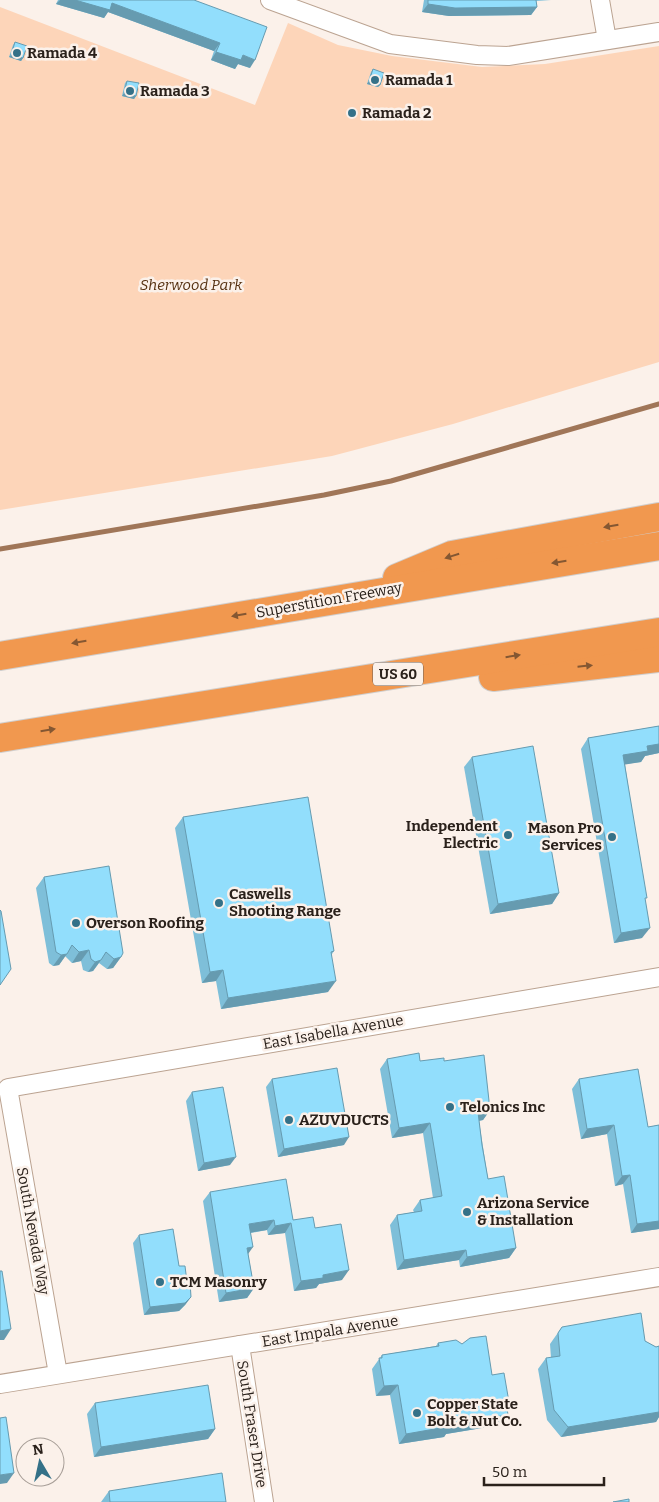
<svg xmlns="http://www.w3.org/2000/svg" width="659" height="1502" font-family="Bitter,serif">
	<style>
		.green { fill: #fdd5b9 }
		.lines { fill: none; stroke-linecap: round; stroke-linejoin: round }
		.stream { stroke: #a07658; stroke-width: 5 }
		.street-casing { stroke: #bba391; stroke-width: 20 }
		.highway-casing { stroke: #d0cecd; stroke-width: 30 }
		.street { stroke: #fff; stroke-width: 18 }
		.highway { stroke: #f1984f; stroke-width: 28 }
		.wall { fill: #7ebfd9 }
		.shaded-wall { fill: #669bb0 }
		.building { fill: #92defc; stroke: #669bb0 }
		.oneway { fill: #845732 }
		.poi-dot { fill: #347188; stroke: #fbf1ea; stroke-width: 2 }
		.labels { text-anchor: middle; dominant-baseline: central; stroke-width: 5; stroke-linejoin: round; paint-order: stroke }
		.shield { fill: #fbf1ea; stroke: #695f59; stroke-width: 1 }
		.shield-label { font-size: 14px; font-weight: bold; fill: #2a211b }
		.poi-label { font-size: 15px; font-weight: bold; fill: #2a211b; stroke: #fbf1ea; text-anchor: start }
		.park-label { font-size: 15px; font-style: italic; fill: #563111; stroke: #fbf1ea }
		.street-label { font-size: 15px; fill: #2a211b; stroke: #fbf1ea }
	</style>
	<rect width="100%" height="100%" fill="#fbf1ea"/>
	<!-- green -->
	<path class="green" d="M 0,7 L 255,105 L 288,23 L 338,45 L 392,56 L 482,67 L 545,64 L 659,46 L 659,362 L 453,424 L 332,456 L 0,510 Z"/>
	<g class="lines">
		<!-- stream -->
		<path class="stream" d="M 0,549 L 324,495 L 391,481 L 659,404"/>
		<defs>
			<g id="street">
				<path d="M 270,0 L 390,44 L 477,55 L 508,56 L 659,32"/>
				<path d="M 600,0 L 607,40"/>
				<path d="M 240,1345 L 264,1502"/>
				<path d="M 58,1374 L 8,1088 L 659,977"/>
				<path d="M 0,1384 L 659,1277"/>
			</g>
			<g id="highway">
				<path d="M 397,578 L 452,555 L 659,517"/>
				<path d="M 0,656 L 659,546"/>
				<path d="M 493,677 L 659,658"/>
				<path d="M 0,738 L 659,632"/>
			</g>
		</defs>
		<!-- street casing -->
		<use href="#street" class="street-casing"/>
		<!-- highway casing -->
		<use href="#highway" class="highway-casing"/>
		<!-- street -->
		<use href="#street" class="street"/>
		<!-- highway -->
		<use href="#highway" class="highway"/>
	</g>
	<!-- wall -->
	<g class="wall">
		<path d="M 58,0 L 194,0 L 250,68 L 238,64 L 235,69 L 211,60 L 214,51 L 108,12 L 104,18 L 56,4 Z"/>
		<path d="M 424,0 L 551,0 L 536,1 L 537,7 L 531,15 L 449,16 L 422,12 Z"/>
		<path d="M 15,42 L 23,58 L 21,61 L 9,57 L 13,45 Z"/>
		<path d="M 373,69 L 380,85 L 378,87 L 367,84 L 371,72 Z"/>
		<path d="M 127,81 L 136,96 L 134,99 L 122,96 L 125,83 Z"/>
		<path d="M 659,726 L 659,753 L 645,756 L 641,762 L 625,764 L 645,901 L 642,938 L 614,943 L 581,749 L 588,738 Z"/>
		<path d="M 472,757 L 559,893 L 552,904 L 490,914 L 464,767 Z"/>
		<path d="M 183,817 L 334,951 L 332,954 L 328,992 L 221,1009 L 216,981 L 202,983 L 175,828 Z"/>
		<path d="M 44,877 L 121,957 L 113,968 L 107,969 L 99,963 L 93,971 L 88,972 L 83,970 L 81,961 L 72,963 L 65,956 L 59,965 L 53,966 L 49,963 L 36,888 Z"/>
		<path d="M 387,1059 L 420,1061 L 444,1061 L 490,1110 L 483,1120 L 479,1121 L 488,1179 L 516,1248 L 509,1258 L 460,1267 L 459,1260 L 397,1270 L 390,1225 L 397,1215 L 414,1212 L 413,1210 L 420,1200 L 433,1198 L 423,1133 L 392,1138 L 380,1069 Z"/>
		<path d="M 272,1079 L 344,1145 L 278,1157 L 266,1087 Z"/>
		<path d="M 579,1079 L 648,1127 L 659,1125 L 659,1229 L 631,1233 L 623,1184 L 615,1186 L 607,1134 L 581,1139 L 572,1089 Z"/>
		<path d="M 192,1092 L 230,1165 L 198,1171 L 186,1101 Z"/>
		<path d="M 210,1192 L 315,1228 L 342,1280 L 319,1284 L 316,1288 L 294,1291 L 285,1233 L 268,1235 L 267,1230 L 251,1233 L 248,1253 L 254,1288 L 247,1298 L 219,1302 L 203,1201 Z"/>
		<path d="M 139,1235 L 179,1266 L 187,1282 L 191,1297 L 185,1305 L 179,1311 L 144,1315 L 133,1243 Z"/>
		<path d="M 562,1327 L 645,1341 L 656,1347 L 659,1346 L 659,1417 L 656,1422 L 561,1437 L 547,1420 L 538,1369 L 546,1358 L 551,1358 L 550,1344 Z"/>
		<path d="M 438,1343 L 492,1375 L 510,1408 L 500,1425 L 446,1434 L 444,1437 L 399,1444 L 390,1395 L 376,1396 L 372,1369 L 382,1355 L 436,1346 Z"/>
		<path d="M 95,1403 L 215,1429 L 208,1439 L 94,1457 L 87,1414 Z"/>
		<path d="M 109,1491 L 226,1502 L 101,1502 Z"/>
	</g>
	<!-- shaded-wall -->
	<g class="shaded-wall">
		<path d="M 60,0 L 75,0 L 112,3 L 220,43 L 214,51 L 108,12 L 104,18 L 56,4 Z"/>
		<path d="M 428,4 L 537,7 L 531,15 L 449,16 L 422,12 Z"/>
		<path d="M 216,52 L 243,55 L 255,60 L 250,68 L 238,64 L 235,69 L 211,60 Z"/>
		<path d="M 11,55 L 23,58 L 21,61 L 9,57 Z"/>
		<path d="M 369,81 L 380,85 L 378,87 L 367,84 Z"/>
		<path d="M 124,93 L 136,96 L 134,99 L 122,96 Z"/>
		<path d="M 659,744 L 659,753 L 645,756 L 641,762 L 616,766 L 623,755 L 647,746 Z"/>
		<path d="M 559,893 L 552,904 L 490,914 L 498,904 Z"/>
		<path d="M 650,928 L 642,938 L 614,943 L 621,933 Z"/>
		<path d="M 89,950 L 81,961 L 72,963 L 79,952 Z"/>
		<path d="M 67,954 L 59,965 L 53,966 L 61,955 Z"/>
		<path d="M 121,957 L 113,968 L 107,969 L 114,959 Z"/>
		<path d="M 101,960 L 93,971 L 88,972 L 95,962 Z"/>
		<path d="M 223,970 L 216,981 L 202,983 L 210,972 Z"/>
		<path d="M 336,981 L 328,992 L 221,1009 L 228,998 Z"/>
		<path d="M 490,1110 L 483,1120 L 471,1122 L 478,1112 Z"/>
		<path d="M 430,1123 L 423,1133 L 392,1138 L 399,1128 Z"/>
		<path d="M 614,1125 L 607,1134 L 581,1139 L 587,1129 Z"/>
		<path d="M 349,1137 L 344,1145 L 278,1157 L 284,1149 Z"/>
		<path d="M 236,1157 L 230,1165 L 198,1171 L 204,1163 Z"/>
		<path d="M 630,1175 L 623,1184 L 615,1186 L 622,1176 Z"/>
		<path d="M 274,1220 L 267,1230 L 242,1234 L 249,1224 Z"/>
		<path d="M 659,1221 L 659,1229 L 631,1233 L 637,1224 Z"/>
		<path d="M 291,1223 L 285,1233 L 268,1235 L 275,1226 Z"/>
		<path d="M 253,1247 L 246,1257 L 247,1248 Z"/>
		<path d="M 516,1248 L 509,1258 L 460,1267 L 467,1257 Z"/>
		<path d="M 466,1250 L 459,1260 L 397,1270 L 404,1260 Z"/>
		<path d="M 349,1270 L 342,1280 L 319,1284 L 316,1288 L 294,1291 L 301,1281 L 323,1275 Z"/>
		<path d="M 254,1288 L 247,1298 L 219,1302 L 226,1293 Z"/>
		<path d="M 191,1297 L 185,1305 L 179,1311 L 144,1315 L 150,1307 Z"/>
		<path d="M 11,1329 L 4,1340 L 0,1340 L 0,1331 Z"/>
		<path d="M 398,1385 L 390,1395 L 376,1396 L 384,1386 Z"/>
		<path d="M 507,1408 L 510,1408 L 505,1415 L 508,1415 L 500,1425 L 446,1434 L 444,1437 L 399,1444 L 406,1434 L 451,1423 Z"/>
		<path d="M 659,1412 L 659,1417 L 656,1422 L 561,1437 L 568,1427 Z"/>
		<path d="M 215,1429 L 208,1439 L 94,1457 L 101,1447 Z"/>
		<path d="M 14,1473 L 7,1483 L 0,1484 L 0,1475 Z"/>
	</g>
	<!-- building -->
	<g class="building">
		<path d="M 75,0 L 194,0 L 267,27 L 255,60 L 243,55 L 241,60 L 216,52 L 220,43 L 112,3 L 110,10 Z"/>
		<path d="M 428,0 L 536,0 L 537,7 L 455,8 L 428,4 Z"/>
		<path d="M 15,42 L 27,46 L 23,58 L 11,55 Z"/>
		<path d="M 373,69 L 384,73 L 380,85 L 369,81 Z"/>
		<path d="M 127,81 L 139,83 L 136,96 L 124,93 Z"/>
		<path d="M 659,726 L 659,744 L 647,746 L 648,751 L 623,755 L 647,898 L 645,898 L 650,928 L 621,933 L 588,738 Z"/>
		<path d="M 533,746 L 559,893 L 498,904 L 472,757 Z"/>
		<path d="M 308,797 L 334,951 L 331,952 L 336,981 L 228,998 L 223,970 L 210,972 L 183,817 Z"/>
		<path d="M 109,866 L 123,953 L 121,957 L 114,959 L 106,952 L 101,960 L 95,962 L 91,959 L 89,950 L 79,952 L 72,945 L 67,954 L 61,955 L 56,952 L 44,877 Z"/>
		<path d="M 0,910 L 1,911 L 11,969 L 0,985 Z"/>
		<path d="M 419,1053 L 420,1061 L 444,1058 L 444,1061 L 484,1055 L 490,1110 L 478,1112 L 482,1145 L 488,1179 L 504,1176 L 516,1248 L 467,1257 L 466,1250 L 404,1260 L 397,1215 L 422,1211 L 420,1200 L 442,1196 L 430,1123 L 399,1128 L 387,1059 Z"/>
		<path d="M 337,1068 L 349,1137 L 284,1149 L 272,1079 Z"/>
		<path d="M 638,1069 L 648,1127 L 659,1125 L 659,1221 L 637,1224 L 630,1175 L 622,1176 L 614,1125 L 587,1129 L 579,1079 Z"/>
		<path d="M 223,1087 L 236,1157 L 204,1163 L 192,1092 Z"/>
		<path d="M 286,1179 L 293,1220 L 313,1217 L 315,1228 L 341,1224 L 349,1270 L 323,1275 L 323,1278 L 301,1281 L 291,1223 L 275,1226 L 274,1220 L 249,1224 L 253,1247 L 247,1248 L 254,1288 L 226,1293 L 210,1192 Z"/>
		<path d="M 173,1229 L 179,1266 L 185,1266 L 187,1282 L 190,1282 L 191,1297 L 185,1303 L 150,1307 L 139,1235 Z"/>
		<path d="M 0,1271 L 2,1271 L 11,1329 L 0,1331 Z"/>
		<path d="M 641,1313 L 645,1341 L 656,1347 L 659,1346 L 659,1412 L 568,1427 L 554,1410 L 546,1358 L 560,1356 L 558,1333 L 562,1327 Z"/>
		<path d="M 486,1336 L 492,1375 L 504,1373 L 510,1408 L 507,1408 L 508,1415 L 451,1423 L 452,1426 L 406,1434 L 398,1385 L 384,1386 L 379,1358 L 382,1358 L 382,1355 L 439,1346 L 438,1343 L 456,1340 L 462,1344 L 470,1338 Z"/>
		<path d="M 208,1385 L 215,1429 L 101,1447 L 95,1403 Z"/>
		<path d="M 6,1417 L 14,1473 L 0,1475 L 0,1418 Z"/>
		<path d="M 222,1473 L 226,1502 L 110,1502 L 109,1491 Z"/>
		<path d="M 629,1499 L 629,1502 L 613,1502 Z"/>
	</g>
	<!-- one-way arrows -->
	<defs><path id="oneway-solid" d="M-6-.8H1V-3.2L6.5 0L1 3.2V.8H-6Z" transform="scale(1.25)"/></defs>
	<g class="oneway">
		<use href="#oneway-solid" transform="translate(611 526) rotate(170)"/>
		<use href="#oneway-solid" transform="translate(452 556) rotate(163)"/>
		<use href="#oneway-solid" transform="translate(559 562) rotate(171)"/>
		<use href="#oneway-solid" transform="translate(239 615) rotate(170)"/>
		<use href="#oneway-solid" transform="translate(79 642) rotate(170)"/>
		<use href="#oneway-solid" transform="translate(513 656) rotate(-9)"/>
		<use href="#oneway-solid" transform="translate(585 666) rotate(-6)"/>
		<use href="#oneway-solid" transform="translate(48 730) rotate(-9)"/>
	</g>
	<!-- markers -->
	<g class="poi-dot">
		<circle cx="17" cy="53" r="5"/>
		<circle cx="375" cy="80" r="5"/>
		<circle cx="130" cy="91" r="5"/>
		<circle cx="352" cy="113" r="5"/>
		<circle cx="508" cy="835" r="5"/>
		<circle cx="612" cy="837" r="5"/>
		<circle cx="219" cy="903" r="5"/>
		<circle cx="76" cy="923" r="5"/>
		<circle cx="450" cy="1107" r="5"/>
		<circle cx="289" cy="1120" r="5"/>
		<circle cx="467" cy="1212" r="5"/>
		<circle cx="160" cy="1282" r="5"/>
		<circle cx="417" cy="1413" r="5"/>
	</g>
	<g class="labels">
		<!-- shield labels -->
		<rect class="shield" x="373" y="662.5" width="50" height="23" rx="4"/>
		<g class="shield-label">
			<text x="398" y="674">US 60</text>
		</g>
		<!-- poi labels -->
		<g class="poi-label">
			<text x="27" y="53">Ramada 4</text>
			<text x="385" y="80">Ramada 1</text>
			<text x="140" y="91">Ramada 3</text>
			<text x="362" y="113">Ramada 2</text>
			<text x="498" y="826" text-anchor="end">Independent<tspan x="498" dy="17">Electric</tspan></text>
			<text x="602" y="828" text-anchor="end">Mason Pro<tspan x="602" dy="17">Services</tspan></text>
			<text x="229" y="894">Caswells<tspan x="229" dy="17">Shooting Range</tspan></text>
			<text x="86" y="923">Overson Roofing</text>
			<text x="460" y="1107">Telonics Inc</text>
			<text x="299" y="1120">AZUVDUCTS</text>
			<text x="477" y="1203">Arizona Service<tspan x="477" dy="17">&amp; Installation</tspan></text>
			<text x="170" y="1282">TCM Masonry</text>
			<text x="427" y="1404">Copper State<tspan x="427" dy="17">Bolt &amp; Nut Co.</tspan></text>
		</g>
		<!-- park labels -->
		<g class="park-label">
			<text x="191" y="285">Sherwood Park</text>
		</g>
		<!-- street labels -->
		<g class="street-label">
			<text transform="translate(329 600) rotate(-10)">Superstition Freeway</text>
			<text transform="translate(333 1032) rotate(-10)">East Isabella Avenue</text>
			<text transform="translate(33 1231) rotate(80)">South Nevada Way</text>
			<text transform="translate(330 1331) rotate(-9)">East Impala Avenue</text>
			<text transform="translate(252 1424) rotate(81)">South Fraser Drive</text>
		</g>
	</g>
	<!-- north arrow -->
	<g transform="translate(40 1462) rotate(351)"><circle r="24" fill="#fbf1ea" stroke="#a79e97"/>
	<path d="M0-4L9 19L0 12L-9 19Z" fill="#347188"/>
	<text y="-8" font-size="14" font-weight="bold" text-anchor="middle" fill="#2a211b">N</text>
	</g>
	<!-- scale -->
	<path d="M484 1477v8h120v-8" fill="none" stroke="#2a211b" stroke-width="2.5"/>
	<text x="492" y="1477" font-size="15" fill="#2a211b" stroke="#fbf1ea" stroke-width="4" paint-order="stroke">50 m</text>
</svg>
